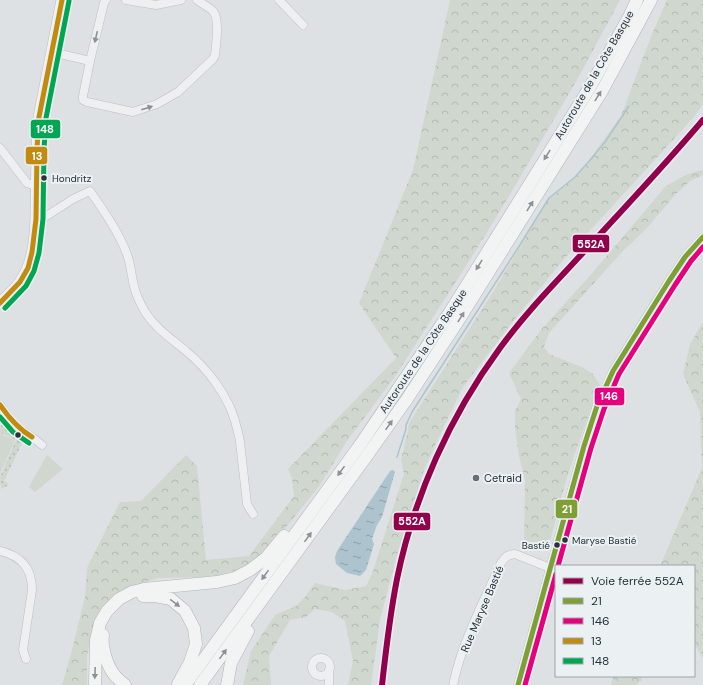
<svg xmlns="http://www.w3.org/2000/svg" width="703" height="685" font-family="'DM Sans',sans-serif">
	<style>
		.grass { fill: url(#grass-dots) }
		.forest { fill: url(#forest-crowns) }
		.garden { fill: #d0d7ce }
		.water { fill: url(#water-ripples) }
		.lines { fill: none; stroke-linecap: round; stroke-linejoin: round }
		.stream { stroke: #adc3ce; stroke-width: 1.5 }
		.minor-casing { stroke: #bcbfc1; stroke-width: 9 }
		.major-casing { stroke: #bbbec1; stroke-width: 12 }
		.highway-casing { stroke: #b0b4b8; stroke-width: 13 }
		.minor { stroke: #edeff0; stroke-width: 8 }
		.major { stroke: #f2f4f4; stroke-width: 11 }
		.highway { stroke: #f2f4f4; stroke-width: 12 }
		.bus-1-casing { stroke: #ebf0f3; stroke-width: 8 }
		.bus-2-casing { stroke: #ebf0f3; stroke-width: 8 }
		.bus-3-casing { stroke: #ebf0f3; stroke-width: 8 }
		.bus-4-casing { stroke: #ebf0f3; stroke-width: 8 }
		.bus-1 { stroke: #7d9f34; stroke-width: 5 }
		.bus-2 { stroke: #e5007d; stroke-width: 5 }
		.bus-3 { stroke: #c28b0f; stroke-width: 5 }
		.bus-4 { stroke: #00a651; stroke-width: 5 }
		.rail-1-casing { stroke: #ebf0f3; stroke-width: 9 }
		.rail-1 { stroke: #92004c; stroke-width: 6 }
		.oneway { fill: #8a9096 }
		.oneway2 { fill: #8c9398 }
		.bus-dot { fill: #27323b; stroke: #ebf0f3; stroke-width: 1.5 }
		.poi-dot { fill: #676f76; stroke: #ebf0f3; stroke-width: 1.5 }
		.labels { text-anchor: middle; dominant-baseline: central; stroke-width: 4; stroke-linejoin: round; paint-order: stroke }
		.bus-label { font-size: 10px; fill: #27323b; stroke: #ebf0f3; text-anchor: start }
		.street-label { font-size: 11px; fill: #27323b; stroke: #ebf0f3 }
		.poi-label { font-size: 11px; fill: #27323b; stroke: #ebf0f3; text-anchor: start }
		.line-badge { stroke: #ebf0f3; stroke-width: 1.5 }
		.badge-label { font-size: 11px; text-anchor: middle; font-weight: bold; fill: #fff }
	</style>
	<defs>
		<pattern id="grass-dots" width="8" height="8" patternUnits="userSpaceOnUse"><rect width="8" height="8" fill="#d0d7ce"/><path d="M2 2h.1M6 6h.1" fill="none" stroke="#b3b9b2" stroke-width="1.8" stroke-linecap="round"/></pattern>
		<pattern id="forest-crowns" width="20" height="18" patternUnits="userSpaceOnUse"><rect width="20" height="18" fill="#d0d7ce"/><path d="M2 6a3 3 0 1 1 6 0M12 15a3 3 0 1 1 6 0" fill="none" stroke="#b3b9b2"/></pattern>
		<pattern id="water-ripples" width="26" height="14" patternUnits="userSpaceOnUse"><rect width="26" height="14" fill="#adc3ce"/><path d="M2 4q2-2 4 0t4 0M15 11q2-2 4 0t4 0" fill="none" stroke="#8d9fa8"/></pattern>
	</defs>
	<rect width="100%" height="100%" fill="#dee1e3"/>
	<!-- grass -->
	<path class="grass" d="M 5,420 C 9,428 15,438 24,439 L 4,481 L 8,483 L 7,486 L 1,489 L 0,477 L 16,440 L 0,433 C 0,427 0,424 5,420 Z"/>
	<!-- forest -->
	<g class="forest">
		<path d="M 450,0 L 620,0 L 582,71 L 508,198 L 466,266 L 394,378 L 347,441 L 320,485 L 267,551 L 248,567 L 212,577 L 158,578 L 120,591 L 97,616 L 87,655 L 87,685 L 62,685 L 71,654 L 85,597 L 87,568 L 120,502 L 141,501 L 186,455 L 197,466 L 206,560 L 249,556 L 294,496 L 292,478 L 288,469 L 396,358 L 359,303 L 413,170 Z"/>
		<path d="M 667,0 L 703,0 L 703,104 L 694,117 L 564,259 L 514,320 L 463,387 L 445,424 L 424,470 L 396,558 L 380,620 L 371,685 L 348,685 L 353,661 L 345,621 L 332,612 L 315,609 L 306,617 L 290,620 L 269,656 L 271,685 L 243,685 L 251,651 L 275,615 L 296,606 L 305,597 L 315,583 L 345,590 L 366,586 L 372,574 L 404,474 L 401,460 L 408,430 L 409,423 L 493,292 L 548,200 L 579,174 L 621,116 L 652,34 Z"/>
		<path d="M 703,170 L 703,175 L 690,181 L 675,195 L 646,229 L 623,251 L 549,333 L 544,347 L 549,354 L 582,367 L 593,374 L 600,385 C 588,417 576,448 566,481 C 559,504 555,527 547,549 L 524,545 L 525,480 L 519,456 L 515,428 L 515,411 L 521,399 L 509,373 L 540,331 L 594,271 L 665,187 C 678,179 688,172 703,170 Z"/>
		<path d="M 703,322 L 703,659 L 694,643 L 694,566 L 660,566 L 702,468 L 700,412 L 683,374 L 690,344 Z"/>
		<path d="M 614,676 L 642,676 L 642,680 L 636,685 L 611,685 Z"/>
	</g>
	<!-- garden -->
	<g class="garden">
		<path d="M 0,434 L 15,440 L 0,474 Z"/>
		<path d="M 47,455 L 63,469 L 35,492 L 29,487 Z"/>
	</g>
	<!-- water -->
	<path class="water" d="M 393,470 L 395,472 L 382,517 L 377,525 L 372,539 L 374,544 L 366,570 L 360,576 L 347,573 L 336,564 L 335,557 L 337,551 L 390,471 Z"/>
	<g class="lines">
		<!-- stream -->
		<path class="stream" d="M 397,457 L 406,429 L 406,425 L 412,412 L 518,248 L 549,198 L 575,177 L 591,159 L 605,142 L 629,106"/>
		<defs>
			<g id="minor">
				<path d="M 106,0 L 104,3 L 90,61 L 83,96 L 83,100 L 87,102 L 133,112 L 157,104 L 178,92 L 213,59 L 215,55 C 216,45 220,19 213,11 C 209,7 202,4 197,0"/>
				<path d="M 126,0 L 156,5 L 181,0"/>
				<path d="M 279,0 L 303,25"/>
				<path d="M 52,52 L 90,61"/>
				<path d="M 0,148 L 27,183 L 36,186"/>
				<path d="M 36,219 L 45,217 L 73,199 L 90,191 C 104,211 120,234 128,257 C 132,270 132,286 138,298 C 140,303 143,308 145,312 C 156,329 172,339 187,352 C 207,368 228,396 235,421 C 237,428 239,435 240,442 L 247,504 L 253,514"/>
				<path d="M 0,405 L 11,421 L 21,430 L 32,437 L 42,445"/>
				<path d="M 0,551 C 21,556 32,568 32,590 L 23,650 L 26,659"/>
				<circle cx="321" cy="667" r="9"/>
				<path d="M 329,670 L 329,685"/>
				<path d="M 453,685 C 462,642 483,603 501,563 C 505,557 507,555 515,554 L 550,568"/>
				<path d="M 518,685 L 584,446 L 597,406 L 613,371 L 669,281 L 685,257 L 703,237"/>
			</g>
			<path id="major" d="M 0,303 C 7,296 14,290 20,282 C 33,264 35,241 36,219 L 37,149 L 39,117 L 62,0"/>
			<g id="highway">
				<path d="M 143,596 L 155,596 L 171,599 L 185,611 L 194,628 L 196,644 L 190,662 L 178,684"/>
				<path d="M 103,635 C 101,646 107,665 113,673 C 116,678 121,681 125,685"/>
				<path d="M 95,685 L 96,640 L 100,623 L 107,611 L 119,599 L 132,592 L 144,589 L 217,582 L 235,578 L 250,570 L 266,558 L 284,536"/>
				<path d="M 185,685 L 360,445 L 450,312 L 590,87 L 629,17 L 637,0"/>
				<path d="M 200,685 L 366,457 L 407,399 L 460,318 L 602,91 L 651,0"/>
				<path d="M 227,685 L 231,663 L 248,631"/>
			</g>
		</defs>
		<!-- minor casing -->
		<use href="#minor" class="minor-casing"/>
		<!-- major casing -->
		<use href="#major" class="major-casing"/>
		<!-- highway casing -->
		<use href="#highway" class="highway-casing"/>
		<!-- minor -->
		<use href="#minor" class="minor"/>
		<!-- major -->
		<use href="#major" class="major"/>
		<!-- highway -->
		<use href="#highway" class="highway"/>
		<defs>
			<path id="bus-1" d="M 518,685 L 584,446 L 597,406 L 613,371 L 669,281 L 685,257 L 703,237"/>
			<g id="bus-2">
				<path d="M 558,566 L 591,448 L 604,409 L 619,374 L 675,285 L 691,261 L 703,247"/>
				<path d="M 525,685 L 556,574"/>
			</g>
			<g id="bus-3">
				<path d="M 0,303 L 20,282 L 28,268 L 32,252 L 36,219 L 37,149 L 39,117 L 62,0"/>
				<path d="M 0,405 C 9,418 18,429 32,437"/>
			</g>
			<g id="bus-4">
				<path d="M 5,308 L 26,286 L 34,271 L 39,253 L 43,219 L 44,149 L 46,118 L 69,1"/>
				<path d="M 0,417 L 13,432 L 29,443"/>
			</g>
		</defs>
		<!-- bus-1 casing -->
		<use href="#bus-1" class="bus-1-casing"/>
		<!-- bus-2 casing -->
		<use href="#bus-2" class="bus-2-casing"/>
		<!-- bus-3 casing -->
		<use href="#bus-3" class="bus-3-casing"/>
		<!-- bus-4 casing -->
		<use href="#bus-4" class="bus-4-casing"/>
		<!-- bus-1 -->
		<use href="#bus-1" class="bus-1"/>
		<!-- bus-2 -->
		<use href="#bus-2" class="bus-2"/>
		<!-- bus-3 -->
		<use href="#bus-3" class="bus-3"/>
		<!-- bus-4 -->
		<use href="#bus-4" class="bus-4"/>
		<defs>
			<path id="rail-1" d="M 382,685 C 386,649 390,614 397,579 C 414,496 450,416 500,348 C 524,315 552,286 579,257 C 621,212 663,167 703,120"/>
		</defs>
		<!-- rail-1 casing -->
		<use href="#rail-1" class="rail-1-casing"/>
		<!-- rail-1 -->
		<use href="#rail-1" class="rail-1"/>
	</g>
	<!-- one-way arrows -->
	<defs><path id="oneway-solid" d="M-6-.8H1V-3.2L6.5 0L1 3.2V.8H-6Z"/></defs>
	<g class="oneway">
		<use href="#oneway-solid" transform="translate(96 37) rotate(103)"/>
		<use href="#oneway-solid" transform="translate(147 108) rotate(-18)"/>
	</g>
	<g class="oneway2">
		<use href="#oneway-solid" transform="translate(598 96) rotate(-58)"/>
		<use href="#oneway-solid" transform="translate(547 155) rotate(122)"/>
		<use href="#oneway-solid" transform="translate(530 206) rotate(-58)"/>
		<use href="#oneway-solid" transform="translate(479 265) rotate(122)"/>
		<use href="#oneway-solid" transform="translate(461 317) rotate(-58)"/>
		<use href="#oneway-solid" transform="translate(389 425) rotate(-55)"/>
		<use href="#oneway-solid" transform="translate(341 471) rotate(126)"/>
		<use href="#oneway-solid" transform="translate(308 537) rotate(-54)"/>
		<use href="#oneway-solid" transform="translate(265 575) rotate(126)"/>
		<use href="#oneway-solid" transform="translate(175 603) rotate(37)"/>
		<use href="#oneway-solid" transform="translate(223 654) rotate(-54)"/>
		<use href="#oneway-solid" transform="translate(95 673) rotate(92)"/>
	</g>
	<!-- markers -->
	<g class="bus-dot">
		<circle cx="44" cy="178" r="3.5"/>
		<circle cx="18" cy="435" r="3.5"/>
		<circle cx="565" cy="540" r="3.5"/>
		<circle cx="557" cy="545" r="3.5"/>
	</g>
	<circle class="poi-dot" cx="476" cy="478" r="4"/>
	<g class="labels">
		<!-- bus labels -->
		<g class="bus-label">
			<text x="52" y="178">Hondritz</text>
			<text x="572" y="540">Maryse Bastié</text>
			<text x="550" y="545" text-anchor="end">Bastié</text>
		</g>
		<!-- street labels -->
		<g class="street-label">
			<text transform="translate(594 75) rotate(-60)">Autoroute de la Côte Basque</text>
			<text transform="translate(423 351) rotate(-56)">Autoroute de la Côte Basque</text>
			<text transform="translate(482 609) rotate(-67)">Rue Maryse Bastié</text>
		</g>
		<!-- poi labels -->
		<g class="poi-label">
			<text x="484" y="478">Cetraid</text>
		</g>
	</g>
	<g class="line-badge">
		<rect x="30" y="119" width="31" height="20" rx="4" fill="#00a651"/>
		<rect x="25" y="146" width="23" height="19" rx="4" fill="#c28b0f"/>
		<rect x="572" y="234" width="38" height="19" rx="4" fill="#92004c"/>
		<rect x="594" y="387" width="31" height="19" rx="4" fill="#e5007d"/>
		<rect x="555" y="499" width="23" height="20" rx="4" fill="#7d9f34"/>
		<rect x="393" y="512" width="38" height="19" rx="4" fill="#92004c"/>
	</g>
	<g class="badge-label">
		<text x="45" y="133">148</text>
		<text x="37" y="160">13</text>
		<text x="591" y="248">552A</text>
		<text x="609" y="400">146</text>
		<text x="567" y="513">21</text>
		<text x="412" y="525">552A</text>
	</g>
	<!-- legend -->
	<rect x="555" y="565" width="140" height="112" fill="#ebf0f3" stroke="#9da4a9"/>
	<rect x="563" y="578" width="20" height="6" fill="#92004c" stroke="#9da4a9"/>
	<text x="591" y="585" font-size="12" fill="#27323b">Voie ferrée 552A</text>
	<rect x="563" y="598" width="20" height="6" fill="#7d9f34" stroke="#9da4a9"/>
	<text x="591" y="605" font-size="12" fill="#27323b">21</text>
	<rect x="563" y="618" width="20" height="6" fill="#e5007d" stroke="#9da4a9"/>
	<text x="591" y="625" font-size="12" fill="#27323b">146</text>
	<rect x="563" y="638" width="20" height="6" fill="#c28b0f" stroke="#9da4a9"/>
	<text x="591" y="645" font-size="12" fill="#27323b">13</text>
	<rect x="563" y="658" width="20" height="6" fill="#00a651" stroke="#9da4a9"/>
	<text x="591" y="665" font-size="12" fill="#27323b">148</text>
</svg>
